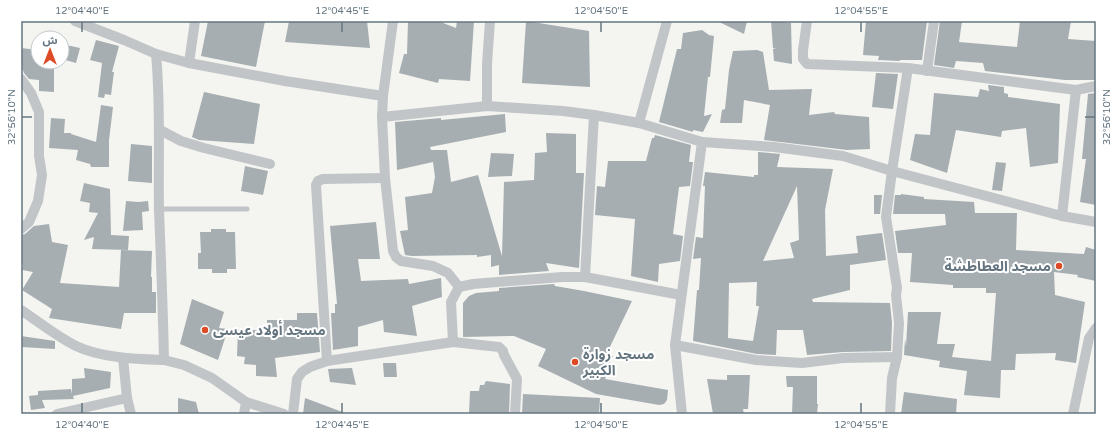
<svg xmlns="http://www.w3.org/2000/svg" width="1117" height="435" font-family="'Varela Round','Noto Sans Arabic',sans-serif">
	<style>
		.building { fill: #a6aeb2; fill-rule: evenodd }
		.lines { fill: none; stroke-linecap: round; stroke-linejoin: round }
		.lane { stroke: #c2c5c8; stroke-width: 5 }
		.street { stroke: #c2c5c8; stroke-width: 10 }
		.ticks { fill: none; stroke: #647580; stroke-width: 1.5 }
		.poi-dot { fill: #de4a26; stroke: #fff; stroke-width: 1.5 }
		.labels { text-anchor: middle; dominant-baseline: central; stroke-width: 4; stroke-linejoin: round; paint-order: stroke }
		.poi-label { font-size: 14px; font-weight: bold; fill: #647580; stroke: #fff; text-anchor: start }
		.neatline { fill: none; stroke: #647580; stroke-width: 1.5 }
		.ticks-label { font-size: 10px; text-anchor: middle; fill: #647580 }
	</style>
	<rect width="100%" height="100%" fill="#f4f4f0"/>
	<!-- building -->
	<g class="building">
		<path d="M 208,21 L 265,21 L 256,67 L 201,56 Z"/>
		<path d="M 289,21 L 367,21 L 370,48 L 285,42 Z"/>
		<path d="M 408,21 L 438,21 L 456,28 L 457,21 L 474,21 L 470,81 L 439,79 L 438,83 L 399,73 L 404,54 L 407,54 Z"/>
		<path d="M 526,21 L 589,31 L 590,87 L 522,83 Z"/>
		<path d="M 717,21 L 747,21 L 744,34 Z"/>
		<path d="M 771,21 L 791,23 L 792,64 L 774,61 L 773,49 L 776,49 L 773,48 Z"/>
		<path d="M 866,21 L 927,21 L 922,60 L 900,60 L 900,61 L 878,60 L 879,56 L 863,55 Z"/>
		<path d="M 940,21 L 962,21 L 959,42 L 1017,47 L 1020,21 L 1071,21 L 1068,39 L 1096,41 L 1096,80 L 1065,80 L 985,71 L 983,63 L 956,61 L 954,68 L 934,65 Z"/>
		<path d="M 702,30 L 709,35 L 714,36 L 710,77 L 708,77 L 704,116 L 712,114 L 703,132 L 693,130 L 693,132 L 659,122 L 677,49 L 681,49 L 683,33 Z"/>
		<path d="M 96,40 L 119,46 L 112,72 L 114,72 L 111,95 L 105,94 L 104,98 L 98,97 L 102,63 L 90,60 Z"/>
		<path d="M 62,44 L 80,48 L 76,63 L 62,59 Z"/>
		<path d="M 21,48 L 38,50 L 38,62 L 39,62 L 39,64 L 54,67 L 54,92 L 39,91 L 39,80 L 29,79 L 24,73 L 21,65 Z"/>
		<path d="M 757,50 L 763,52 L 769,90 L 812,89 L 809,115 L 834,112 L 835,114 L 869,117 L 870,149 L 847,150 L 764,140 L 770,105 L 744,100 L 742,123 L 720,123 L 722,110 L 725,109 L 729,70 L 733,51 Z"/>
		<path d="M 876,73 L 898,74 L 893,109 L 872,107 Z"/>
		<path d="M 988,85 L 1004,87 L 1004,93 L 1008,94 L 1008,97 L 1060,104 L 1058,163 L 1030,167 L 1026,128 L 1002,131 L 1001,137 L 956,130 L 947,173 L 910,160 L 915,134 L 930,135 L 934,93 L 978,97 L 980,89 L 989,91 Z"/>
		<path d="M 204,92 L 260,104 L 254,144 L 199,140 L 192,137 Z"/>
		<path d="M 1096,93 L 1096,205 L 1080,202 L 1086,159 L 1082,159 L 1088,94 Z"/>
		<path d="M 101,105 L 113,107 L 109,140 L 109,167 L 91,167 L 90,164 L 76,160 L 78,150 L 49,148 L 51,118 L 65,119 L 64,133 L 71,133 L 71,134 L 96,142 Z"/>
		<path d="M 505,114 L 506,132 L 430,147 L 431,150 L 447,150 L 451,182 L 478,175 L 502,256 L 504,182 L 534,180 L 535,153 L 547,152 L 546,133 L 576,134 L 576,173 L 584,173 L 579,268 L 546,263 L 549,271 L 499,275 L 499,265 L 491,267 L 491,255 L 477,257 L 477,255 L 412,256 L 405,255 L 400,231 L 408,230 L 405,197 L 432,193 L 435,177 L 433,162 L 397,170 L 395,122 L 441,118 L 441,120 Z"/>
		<path d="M 655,135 L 691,145 L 689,162 L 693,162 L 690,186 L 679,187 L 673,234 L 683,236 L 680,261 L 659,264 L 658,282 L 631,276 L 635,219 L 595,215 L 597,186 L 605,187 L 608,161 L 646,161 L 652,138 L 654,138 Z"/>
		<path d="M 131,144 L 152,146 L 152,183 L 128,181 Z"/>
		<path d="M 758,152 L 780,154 L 777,167 L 833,169 L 825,210 L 826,256 L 858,253 L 856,236 L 882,233 L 886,260 L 850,265 L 850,290 L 812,299 L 813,302 L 890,303 L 892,323 L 891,351 L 843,352 L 807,355 L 803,330 L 777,330 L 776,355 L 757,354 L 693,341 L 697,290 L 699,290 L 701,258 L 693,259 L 696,237 L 703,238 L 705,186 L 703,186 L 705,172 L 754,177 L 754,175 L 758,175 ZM 797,186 L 799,240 L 790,243 L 794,258 L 763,261 ZM 757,282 L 756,306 L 759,306 L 753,341 L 728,338 L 729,283 Z"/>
		<path d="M 491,153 L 514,154 L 512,176 L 488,177 Z"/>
		<path d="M 996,162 L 1006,163 L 1002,191 L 992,190 Z"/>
		<path d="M 245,166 L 268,171 L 263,195 L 241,191 Z"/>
		<path d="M 84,183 L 110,189 L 111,235 L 129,236 L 128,250 L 92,249 L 94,237 L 84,240 L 98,213 L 89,212 L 90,203 L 80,201 Z"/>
		<path d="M 901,194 L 924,197 L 924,199 L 974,202 L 975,213 L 1017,213 L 1016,250 L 1084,254 L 1086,247 L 1096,250 L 1096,281 L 1077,277 L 1078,275 L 1054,272 L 1055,295 L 1085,302 L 1076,363 L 1055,360 L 1056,353 L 1016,354 L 1015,370 L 1001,370 L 1000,398 L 964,395 L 967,371 L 939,367 L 940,361 L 904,355 L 905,339 L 906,346 L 908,312 L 941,312 L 937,344 L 955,344 L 952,357 L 991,361 L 996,293 L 986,293 L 986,288 L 953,288 L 953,285 L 910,282 L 912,253 L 898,253 L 895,231 L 946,225 L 945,214 L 893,214 L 895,195 L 901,195 Z"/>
		<path d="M 874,195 L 882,195 L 880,214 L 874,214 Z"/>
		<path d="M 126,201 L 138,202 L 148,201 L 149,211 L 142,212 L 143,230 L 123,231 Z"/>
		<path d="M 376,222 L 380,259 L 358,259 L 361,281 L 408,279 L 409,284 L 441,278 L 442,297 L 412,306 L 417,336 L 384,332 L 383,320 L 358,327 L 358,346 L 333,350 L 331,313 L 335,313 L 335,304 L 337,304 L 330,226 Z"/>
		<path d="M 49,224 L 52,242 L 68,245 L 60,283 L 119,287 L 121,250 L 152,251 L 151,277 L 152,277 L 152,292 L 156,292 L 156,313 L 124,313 L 121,329 L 49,318 L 52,309 L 22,290 L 33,272 L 22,270 L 23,265 L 21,264 L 21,235 L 25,234 L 34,226 Z"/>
		<path d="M 211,229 L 226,229 L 226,232 L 235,232 L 236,269 L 227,269 L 227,273 L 212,273 L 212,269 L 198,269 L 198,253 L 201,253 L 200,232 L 211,232 Z"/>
		<path d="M 554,284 L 555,286 L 584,291 L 632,301 L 607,353 L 613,356 L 608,366 L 610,367 L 605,379 L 668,390 L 667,400 L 664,404 L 659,405 L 596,394 L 538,366 L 546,349 L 514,336 L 463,337 L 463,303 L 469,296 L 476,293 L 499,291 L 499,288 Z"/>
		<path d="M 192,299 L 224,312 L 219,328 L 228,329 L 218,360 L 180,344 Z"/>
		<path d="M 297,313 L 317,313 L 320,352 L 275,358 L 277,377 L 256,376 L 256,365 L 244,364 L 245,357 L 237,356 L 238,329 L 267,331 L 267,320 L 297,320 Z"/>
		<path d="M 21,336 L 55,341 L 55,349 L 21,347 Z"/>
		<path d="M 383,363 L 396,363 L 397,377 L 384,377 Z"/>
		<path d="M 84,368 L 111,372 L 110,388 L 73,396 L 74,399 L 42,400 L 45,408 L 31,410 L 29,396 L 38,395 L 38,391 L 71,389 L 72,394 L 72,379 L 85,378 Z"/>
		<path d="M 352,368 L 356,385 L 330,382 L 328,369 Z"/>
		<path d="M 727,375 L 750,375 L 748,409 L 743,409 L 744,414 L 713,414 L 707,379 L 727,380 Z"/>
		<path d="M 786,376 L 817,376 L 817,404 L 818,404 L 817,414 L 792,414 L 793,387 L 787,387 Z"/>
		<path d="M 486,381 L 510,384 L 509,414 L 469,414 L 470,391 L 479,391 L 480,385 L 484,385 Z"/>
		<path d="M 904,392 L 957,399 L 956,414 L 901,414 Z"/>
		<path d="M 523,394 L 600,398 L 599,414 L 522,414 Z"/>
		<path d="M 178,398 L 196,402 L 199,414 L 178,414 Z"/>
		<path d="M 305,398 L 345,413 L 344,414 L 303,414 Z"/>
	</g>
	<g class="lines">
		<!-- lane -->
		<path class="lane" d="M 159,209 L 247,209"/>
		<!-- street -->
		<g class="street">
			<path d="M 75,21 L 124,40 L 156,54 L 189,63 L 285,81 L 383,96"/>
			<path d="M 393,21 L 383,96 L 382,117 L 385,178 L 393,251 L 396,257 L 401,261 L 433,266 L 448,273 L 459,287"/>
			<path d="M 807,21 L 803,50 L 803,59 L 807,64 L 908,68 L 1076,90 L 1096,86"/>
			<path d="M 189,63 L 195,21"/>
			<path d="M 927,71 L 934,21"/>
			<path d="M 21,79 L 31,93 L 39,112 L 39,156 L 42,175 L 38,201 L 29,222 L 21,229"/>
			<path d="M 487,106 L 487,64 L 490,21"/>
			<path d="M 382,117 L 487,106 L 563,111 L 594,115 L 639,123 L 702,142 L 774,147 L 843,156 L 892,171 L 1062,216 L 1096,222"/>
			<path d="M 639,123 L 667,21"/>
			<path d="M 160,130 L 181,141 L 204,148 L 270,164"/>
			<path d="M 1062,216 L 1076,90"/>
			<path d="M 585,277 L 594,115"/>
			<path d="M 21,310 C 39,322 56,336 76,346 C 101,358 137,359 164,360 C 163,310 161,260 159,210 C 158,158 161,106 156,54"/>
			<path d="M 453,342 L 499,347 L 503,351 L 504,355 L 517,379 L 515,414"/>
			<path d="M 675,345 L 756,360 L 802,363 L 843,358 L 897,357"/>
			<path d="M 123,358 L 127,398 L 131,414"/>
			<path d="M 164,360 L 184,365 L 212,378 L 246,402 L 284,414"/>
			<path d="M 327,361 L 453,342 L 451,302 L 459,287 L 473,284 L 562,277 L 585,277 L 681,295"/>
			<path d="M 57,414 L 127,398"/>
			<path d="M 244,414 L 246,402"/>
			<path d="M 293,414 L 297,379 L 302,372 L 310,367 L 327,361 L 316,185 L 318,181 L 323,179 L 385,178"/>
			<path d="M 682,414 L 675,345 L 702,142"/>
			<path d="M 890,414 L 892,378 L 897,357 L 899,323 L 896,295 L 897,288 L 886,217 L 892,171 L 908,68"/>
			<path d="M 1073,414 L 1089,338 L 1096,328"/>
		</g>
	</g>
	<!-- ticks -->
	<path class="ticks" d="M 82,22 L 82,32M 342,22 L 342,32M 601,22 L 601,32M 861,22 L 861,32M 22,117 L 32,117M 1085,117 L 1095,117M 82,403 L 82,413M 342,403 L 342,413M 601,403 L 601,413M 861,403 L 861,413"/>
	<!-- markers -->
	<g class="poi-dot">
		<circle cx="1059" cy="266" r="4"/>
		<circle cx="205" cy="330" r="4"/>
		<circle cx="575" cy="362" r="4"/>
	</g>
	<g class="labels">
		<!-- poi labels -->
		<g class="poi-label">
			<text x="1051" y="266" text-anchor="end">مسجد العطاطشة</text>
			<text x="213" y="330">مسجد أولاد عيسى</text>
			<text x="583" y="354">مسجد زوارة<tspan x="583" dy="16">الكبير</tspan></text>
		</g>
	</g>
	<!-- border -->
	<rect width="1117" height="435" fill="none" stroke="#ffffff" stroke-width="44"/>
	<!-- north arrow -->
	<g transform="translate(50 50)"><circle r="19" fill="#ffffff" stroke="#c1c8cc"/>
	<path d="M0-3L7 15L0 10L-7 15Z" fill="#de4a26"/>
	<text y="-6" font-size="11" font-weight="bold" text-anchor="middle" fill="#647580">ش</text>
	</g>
	<rect x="22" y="22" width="1073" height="391" class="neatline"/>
	<g class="ticks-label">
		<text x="82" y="14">12°04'40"E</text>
		<text x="342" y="14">12°04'45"E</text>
		<text x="601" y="14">12°04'50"E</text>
		<text x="861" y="14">12°04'55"E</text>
		<text transform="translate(11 117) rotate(-90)" y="4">32°56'10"N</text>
		<text transform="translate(1106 117) rotate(-90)" y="4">32°56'10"N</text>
		<text x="82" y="428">12°04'40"E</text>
		<text x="342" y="428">12°04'45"E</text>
		<text x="601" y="428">12°04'50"E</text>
		<text x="861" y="428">12°04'55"E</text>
	</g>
</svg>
